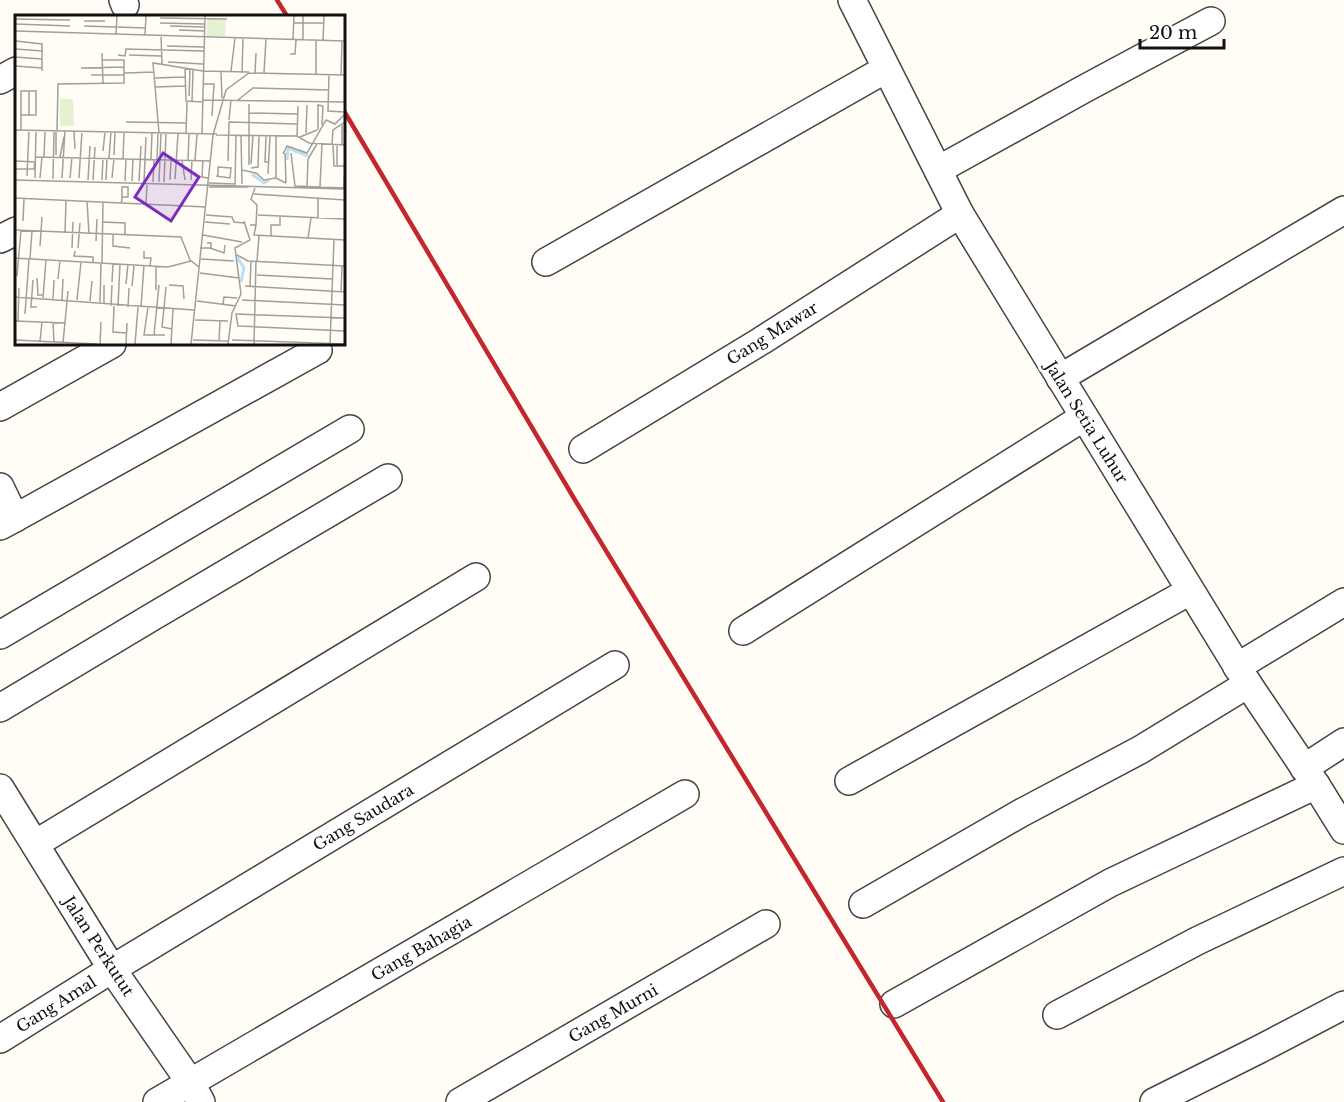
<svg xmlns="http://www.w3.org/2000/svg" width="1344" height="1102" font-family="'Libre Baskerville',serif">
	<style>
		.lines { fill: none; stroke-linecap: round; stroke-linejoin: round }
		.minor-casing { stroke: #444; stroke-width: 30 }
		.minor { stroke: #fff; stroke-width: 27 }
		.rail { stroke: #c4262e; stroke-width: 4.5 }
		.labels { text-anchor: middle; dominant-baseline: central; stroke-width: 6; stroke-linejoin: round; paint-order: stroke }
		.street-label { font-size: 16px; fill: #111; stroke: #fff }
		.inset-river { fill: none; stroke: #b9e0f7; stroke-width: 3 }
		.inset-road { fill: none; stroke: #a09f9a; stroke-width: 1.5 }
		.view { fill: #7b2cbf; fill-opacity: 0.15; stroke: #7b2cbf; stroke-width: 3 }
		.inset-edge { fill: none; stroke: #111; stroke-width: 3 }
	</style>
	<rect width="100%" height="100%" fill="#fffdf5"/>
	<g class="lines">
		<defs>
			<g id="minor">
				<path d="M 123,0 L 125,5"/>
				<path d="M 852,0 L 960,214 L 1248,684 L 1316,785 L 1344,830"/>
				<path d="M 0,80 L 16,71"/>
				<path d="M 938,170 L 1084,89 L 1211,21"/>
				<path d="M 0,239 L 16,231"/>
				<path d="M 546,262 L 886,69"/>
				<path d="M 1060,378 L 1344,210"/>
				<path d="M 0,407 L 112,344"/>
				<path d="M 583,449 L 761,341 L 960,214"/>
				<path d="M 0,487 L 15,518 L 0,526"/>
				<path d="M 15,518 L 318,350"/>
				<path d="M 743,631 L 1084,417"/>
				<path d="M 0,635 L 350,429"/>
				<path d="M 1237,667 L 1344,602"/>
				<path d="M 0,708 L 152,617 L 388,478"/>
				<path d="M 1304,768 L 1344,742"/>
				<path d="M 849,781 L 1190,591"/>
				<path d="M 0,788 L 112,969 L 190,1082 L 201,1102"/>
				<path d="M 35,844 L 476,577"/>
				<path d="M 863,904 L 1021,813 L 1140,750 L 1248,684"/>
				<path d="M 894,1004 L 1110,883 L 1316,785"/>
				<path d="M 1057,1015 L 1197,941 L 1344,871"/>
				<path d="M 0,1039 L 112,969 L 615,665"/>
				<path d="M 157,1102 L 685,794"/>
				<path d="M 460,1102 L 766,924"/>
				<path d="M 1154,1102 L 1258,1050 L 1344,1005"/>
			</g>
		</defs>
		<!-- minor casing -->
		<use href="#minor" class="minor-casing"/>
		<!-- minor -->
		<use href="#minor" class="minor"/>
		<!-- rail -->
		<g class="rail">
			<path d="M 277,0 L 287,16"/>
			<path d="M 344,111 L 575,500 L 943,1102"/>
		</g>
	</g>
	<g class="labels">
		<!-- street labels -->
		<g class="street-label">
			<text transform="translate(772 333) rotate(-32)">Gang Mawar</text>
			<text transform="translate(1087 422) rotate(58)">Jalan Setia Luhur</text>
			<text transform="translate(363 817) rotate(-31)">Gang Saudara</text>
			<text transform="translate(99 946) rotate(57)">Jalan Perkutut</text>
			<text transform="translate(421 948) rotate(-30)">Gang Bahagia</text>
			<text transform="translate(56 1004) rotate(-32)">Gang Amal</text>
			<text transform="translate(613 1013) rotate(-30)">Gang Murni</text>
		</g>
	</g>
	<!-- overview -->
	<g transform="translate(15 15)">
		<rect width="330" height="330" fill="#fffdf5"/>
		<path d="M 192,4 L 211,4 L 210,21 L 192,21 ZM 45,84 L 58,84 L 59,111 L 45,111 Z" fill="#e6f2cf"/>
		<path class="inset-river" d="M 272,145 L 273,133 L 293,141M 237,159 L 249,168 L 254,165M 222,242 L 229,253 L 226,267"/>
		<path class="inset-road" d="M 145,3 L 212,4M 0,4 L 55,5M 69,6 L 90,6M 145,8 L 190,9M 278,8 L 308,8M 0,9 L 55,11M 69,11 L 131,13M 155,11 L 190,12M 164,15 L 190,16M 0,16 L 330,26M 101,19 L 102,1M 130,20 L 131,1M 146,20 L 147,49M 278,24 L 279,1M 288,25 L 288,1M 1,26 L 27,29 L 27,56M 308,26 L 309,1M 152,31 L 189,32M 0,34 L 28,36M 87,38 L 88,68M 275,39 L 280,39 L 281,25M 103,40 L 110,41 L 111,34 L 189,36M 114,40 L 146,41M 0,42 L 27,44M 153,47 L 188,49M 0,51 L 27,53M 66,53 L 109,52M 170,53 L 171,86 L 188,87M 188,56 L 234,57M 206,56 L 207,83M 216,56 L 220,23M 109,58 L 139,57M 227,58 L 228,23M 240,58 L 241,38M 249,58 L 251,24M 76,60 L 109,60M 301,60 L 301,25M 314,60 L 313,96 L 329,97M 326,60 L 327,26M 139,63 L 170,62M 188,69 L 199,69 L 197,101M 140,72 L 170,71M 174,81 L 175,54M 188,85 L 330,87M 223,85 L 238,73 L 314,75M 177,87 L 178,55M 234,98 L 283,99M 14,100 L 14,76M 214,105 L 216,85M 111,107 L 172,108M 0,115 L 202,119M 6,115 L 6,76 L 21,76 L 21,100 L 6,100M 303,115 L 303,90 L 308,91 L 307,110M 42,116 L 43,69 L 109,68 L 109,45 L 88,45M 59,116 L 60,134M 41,117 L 41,140M 144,118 L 138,48 L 188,56M 291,118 L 292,90M 171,119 L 172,87M 187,119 L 190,1M 201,120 L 282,121 L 294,128 L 330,130M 226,120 L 227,169M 251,121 L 250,147 L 254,147M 282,121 L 283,91M 285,122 L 302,115M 317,130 L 318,115 L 330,107M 318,130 L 319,151 L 322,151M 327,130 L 327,110M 88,136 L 90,117M 270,138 L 271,168M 276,138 L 280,171 L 330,173M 268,139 L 272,131 L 292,138 L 311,105 L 320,109 L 330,99M 99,140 L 100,117M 21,142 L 196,146M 29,142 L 30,116M 45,142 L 49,122M 94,143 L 96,117M 108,144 L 109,117M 136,144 L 137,118M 142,144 L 143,118M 167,145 L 170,165M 173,145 L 174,119M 180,145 L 182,119M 188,145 L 187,162 L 193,163M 0,146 L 20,147 L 19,154 L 0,154M 213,146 L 214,107 L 282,109M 236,149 L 238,120M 234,150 L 234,89M 322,151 L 330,151 L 329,172M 322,151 L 322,130M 236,153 L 243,152 L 244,121M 227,155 L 241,158 L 249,165 L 261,163 L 271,168M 253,159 L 255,121M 12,161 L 14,115M 201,161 L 215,163 L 216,153 L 203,152 L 203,161M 20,163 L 21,115M 25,163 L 27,142M 47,163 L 50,116M 55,163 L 57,142M 64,163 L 67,116M 97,163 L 99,144M 261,163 L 261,121M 38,164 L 39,116M 160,164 L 163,119M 0,165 L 330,174M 73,165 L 75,131M 78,165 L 80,132M 87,165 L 88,143M 91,165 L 92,143M 155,165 L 156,145M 176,165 L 177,145M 110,166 L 111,144M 117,166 L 118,144M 124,166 L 126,131M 129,167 L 131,122M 138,167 L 139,145M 144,167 L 146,118M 149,167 L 151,118M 194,168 L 220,169 L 221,120M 194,172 L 233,172M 292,172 L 293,144 L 302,129M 305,172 L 307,129M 240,173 L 236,184 L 242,190 L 241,210M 239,179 L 330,185M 0,183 L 191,192M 72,186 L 74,219M 106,187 L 107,185 L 107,172 L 113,172 L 113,182 L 107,182M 131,188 L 132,169M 191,200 L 217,202 L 219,207 L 229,208M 243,200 L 330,204M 303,203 L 303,183M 8,206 L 9,184M 88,207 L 110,208 L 110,220M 190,207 L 215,209M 235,210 L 241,210 L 239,220 L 330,225M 0,215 L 166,222 L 175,245 L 184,252M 50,217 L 51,185M 98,220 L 98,231 L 115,233M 188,220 L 227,227M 256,221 L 256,210 L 265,210 L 265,201M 293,223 L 296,203M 81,226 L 82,204M 25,231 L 27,202M 57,233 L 58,207M 63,233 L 65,208M 185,233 L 196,233 L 196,228 L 192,228M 195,233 L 209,238 L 210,230M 60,236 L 59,241 L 78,242 L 78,247M 129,236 L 129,243 L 136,243 L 135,251M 222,240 L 233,246 L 330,251M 0,243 L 153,252 L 176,246M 15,244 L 17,216M 186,244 L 219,246M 242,246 L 244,221M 87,248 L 88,187M 185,258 L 224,263M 242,260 L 317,264M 2,261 L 6,215M 22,263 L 23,280 L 28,280M 43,264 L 45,245M 18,265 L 16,292 L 22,292M 97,267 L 98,249M 111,269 L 113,249M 154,270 L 168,271 L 169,284M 117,271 L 119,250M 230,271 L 330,277M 235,272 L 236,246M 141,275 L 141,251M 326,277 L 327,251M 0,282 L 179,295M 28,283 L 31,244M 38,284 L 39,265M 47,285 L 48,264M 62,285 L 66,247M 227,285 L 330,290M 75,286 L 77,266M 182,286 L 221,291M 85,287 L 86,248M 89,289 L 89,270M 208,289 L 209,282 L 222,283M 96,291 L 97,270M 99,291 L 98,317 L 112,318M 103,291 L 105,249M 113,292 L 114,273M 126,292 L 129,250M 133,292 L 129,320 L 150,320M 149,293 L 147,312 L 157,314M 149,293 L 151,272M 10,299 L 14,244M 220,299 L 330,303M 221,299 L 223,311 L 330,316M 180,305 L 213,306M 0,306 L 50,308M 3,306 L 4,273M 38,307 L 39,327M 139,320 L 144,270M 0,325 L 82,329M 178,325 L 213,326M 217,325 L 330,329M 25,326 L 27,307M 204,326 L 205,306M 48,328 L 53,276M 85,329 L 86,307M 111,329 L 112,308M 120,329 L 123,292M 156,329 L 158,294M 176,329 L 198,120 L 211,75 L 234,58 L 330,60M 213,329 L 217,298 L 226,279 L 220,233 L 235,225 L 229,206M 239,329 L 241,246M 315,329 L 319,225"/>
		<path class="view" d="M 148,138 L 184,162 L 156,206 L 120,182 Z"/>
		<rect width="330" height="330" class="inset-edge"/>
	</g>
	<!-- scale -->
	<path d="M1140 39v9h84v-9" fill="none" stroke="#111111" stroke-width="3"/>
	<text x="1149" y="39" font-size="18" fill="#111111" stroke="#ffffff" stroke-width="4.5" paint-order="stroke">20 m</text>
</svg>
